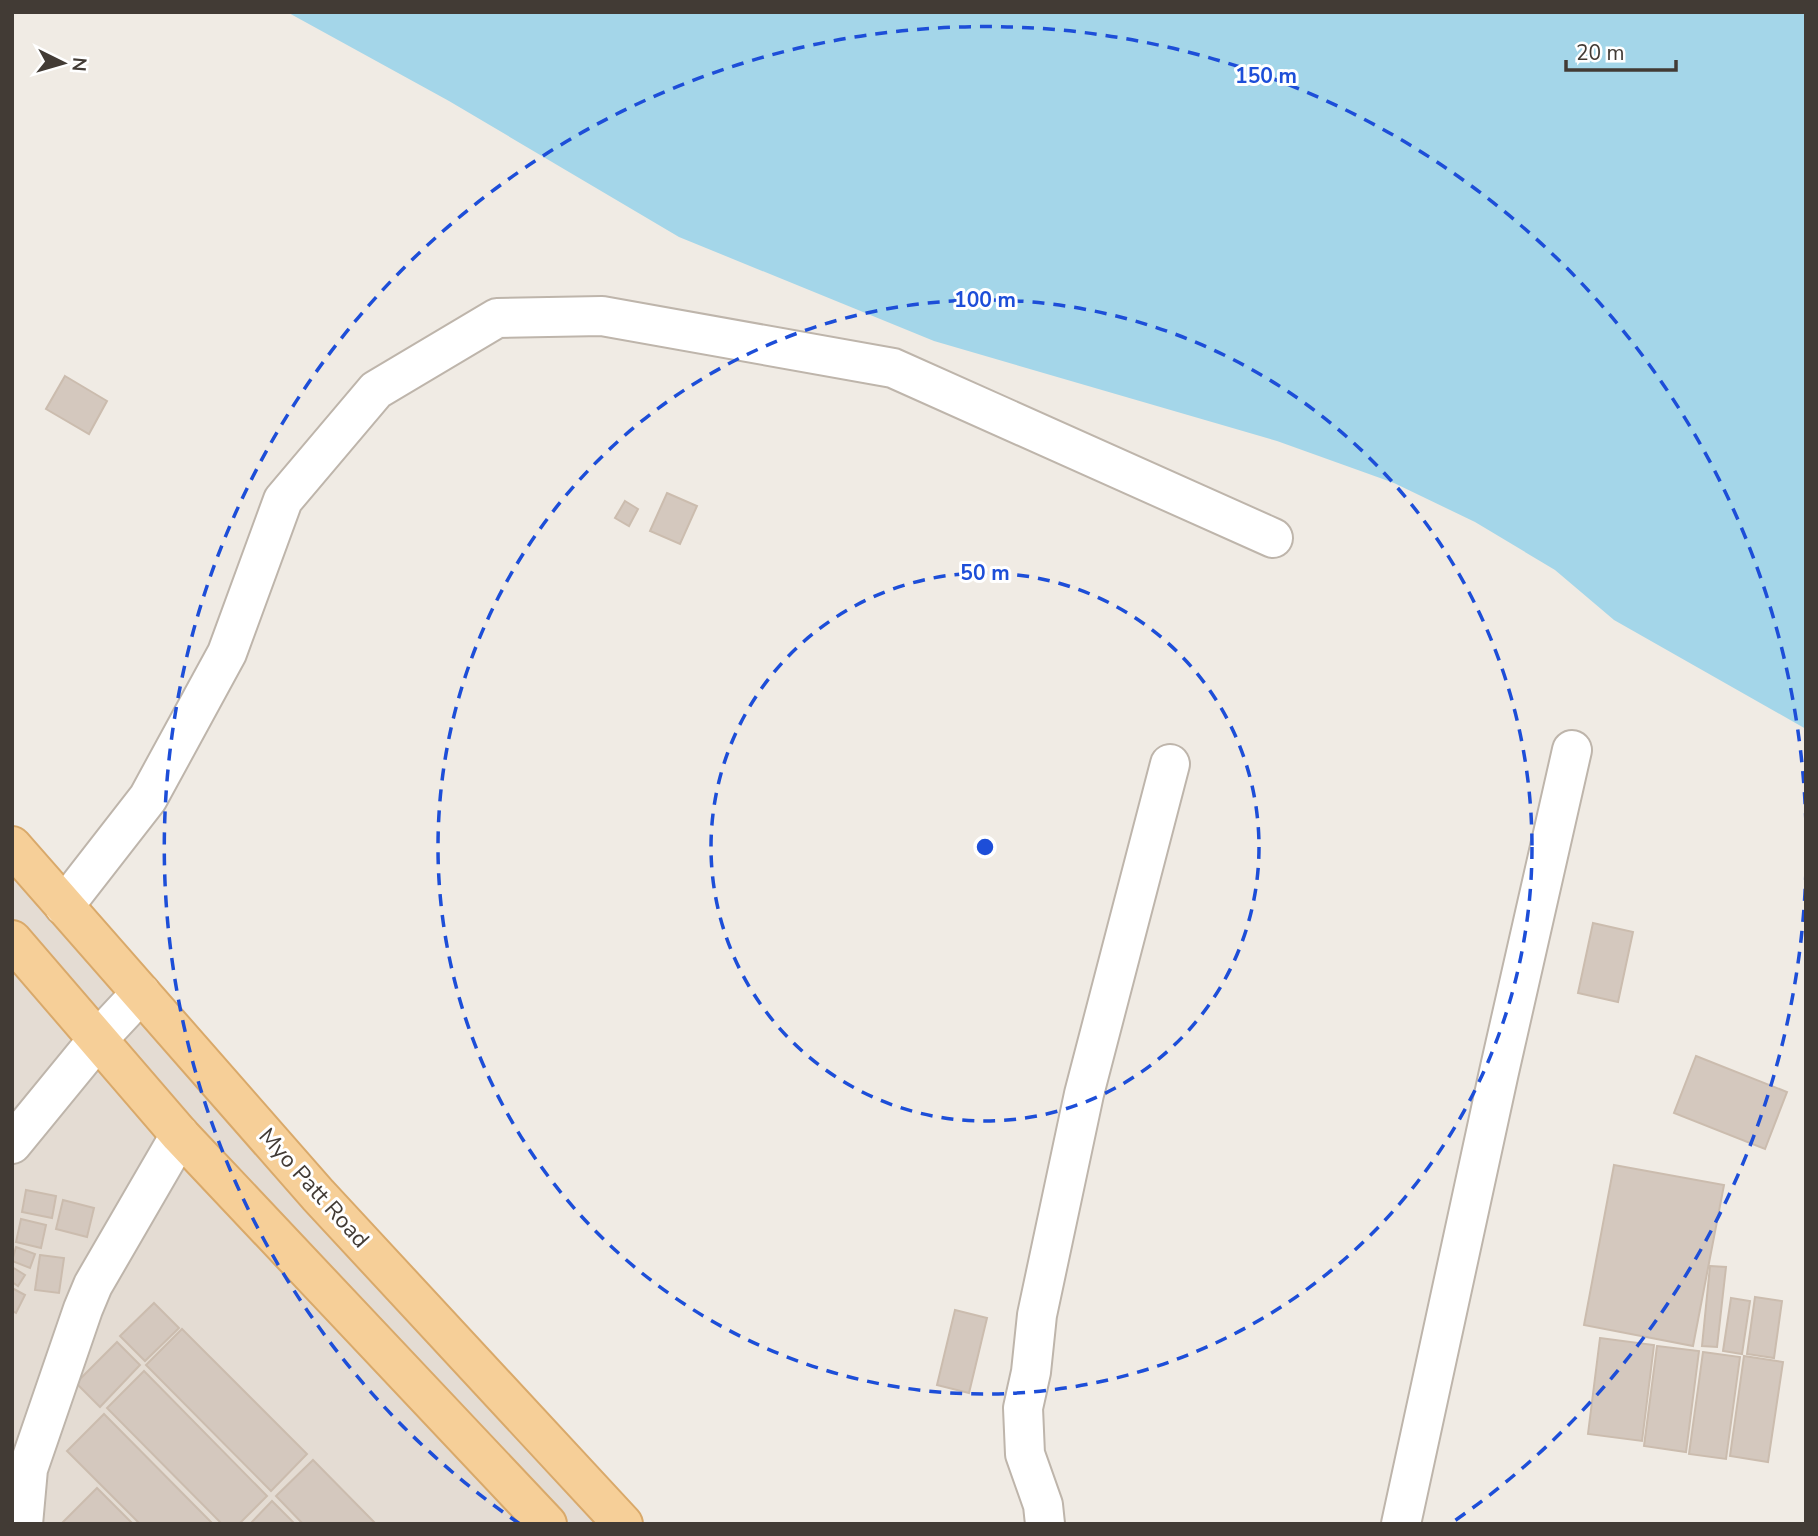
<svg xmlns="http://www.w3.org/2000/svg" width="1818" height="1536" font-family="'Nunito Sans',sans-serif">
	<style>
		.residential { fill: #e4dcd3 }
		.water { fill: #a4d6e9 }
		.building { fill: #d4c8be; stroke: #cbbcae; stroke-width: 2 }
		.lines { fill: none; stroke-linecap: round; stroke-linejoin: round }
		.minor-casing { stroke: #beb5ab; stroke-width: 42 }
		.major-casing { stroke: #d9a96a; stroke-width: 42 }
		.minor { stroke: #fff; stroke-width: 38 }
		.major { stroke: #f6cf98; stroke-width: 38 }
		.ring { fill: none; stroke: #1d4ed8; stroke-width: 3.5; stroke-dasharray: 12 9 }
		.labels { text-anchor: middle; dominant-baseline: central; stroke-width: 6; stroke-linejoin: round; paint-order: stroke }
		.street-label { font-size: 23px; fill: #423b35; stroke: #fff }
		.centre { fill: #1d4ed8; stroke: #fff; stroke-width: 3.5 }
		.ring-label { font-size: 21px; text-anchor: middle; font-weight: bold; fill: #1d4ed8; stroke: #fff; stroke-width: 6; stroke-linejoin: round; paint-order: stroke }
	</style>
	<rect width="100%" height="100%" fill="#f0ebe4"/>
	<!-- residential -->
	<path class="residential" d="M 12,872 L 630,1524 L 12,1524 Z"/>
	<!-- water -->
	<path class="water" d="M 287,12 L 1806,12 L 1806,729 L 1614,620 L 1555,570 L 1475,522 L 1394,483 L 1277,441 L 934,341 L 679,237 L 449,101 Z"/>
	<!-- building -->
	<g class="building">
		<path d="M 65,376 L 107,401 L 89,434 L 46,409 Z"/>
		<path d="M 667,493 L 697,506 L 680,544 L 650,531 Z"/>
		<path d="M 625,501 L 638,509 L 629,526 L 615,518 Z"/>
		<path d="M 1593,923 L 1633,932 L 1618,1002 L 1578,993 Z"/>
		<path d="M 1696,1056 L 1787,1092 L 1765,1149 L 1674,1113 Z"/>
		<path d="M 1614,1165 L 1724,1185 L 1693,1346 L 1584,1325 Z"/>
		<path d="M 26,1190 L 56,1196 L 52,1218 L 22,1212 Z"/>
		<path d="M 63,1200 L 94,1208 L 87,1237 L 56,1229 Z"/>
		<path d="M 21,1219 L 46,1225 L 41,1248 L 16,1242 Z"/>
		<path d="M 16,1247 L 35,1254 L 30,1268 L 12,1261 Z"/>
		<path d="M 40,1255 L 64,1258 L 59,1293 L 35,1290 Z"/>
		<path d="M 1710,1266 L 1726,1267 L 1717,1347 L 1702,1346 Z"/>
		<path d="M 12,1267 L 25,1275 L 18,1286 L 12,1282 Z"/>
		<path d="M 12,1288 L 25,1295 L 16,1313 L 12,1311 Z"/>
		<path d="M 1755,1297 L 1782,1301 L 1774,1358 L 1747,1354 Z"/>
		<path d="M 1731,1298 L 1750,1301 L 1742,1354 L 1723,1351 Z"/>
		<path d="M 154,1303 L 179,1328 L 145,1361 L 120,1336 Z"/>
		<path d="M 955,1310 L 987,1318 L 969,1393 L 937,1385 Z"/>
		<path d="M 182,1329 L 307,1454 L 271,1491 L 146,1365 Z"/>
		<path d="M 1600,1338 L 1654,1345 L 1642,1441 L 1588,1434 Z"/>
		<path d="M 117,1342 L 140,1365 L 100,1407 L 76,1383 Z"/>
		<path d="M 1657,1346 L 1699,1351 L 1686,1452 L 1644,1446 Z"/>
		<path d="M 1703,1352 L 1740,1357 L 1726,1459 L 1689,1454 Z"/>
		<path d="M 1744,1356 L 1783,1362 L 1768,1462 L 1730,1456 Z"/>
		<path d="M 144,1371 L 267,1496 L 239,1524 L 222,1524 L 107,1408 Z"/>
		<path d="M 104,1414 L 213,1524 L 140,1524 L 67,1451 Z"/>
		<path d="M 313,1460 L 376,1524 L 303,1524 L 276,1496 Z"/>
		<path d="M 97,1488 L 133,1524 L 61,1524 Z"/>
		<path d="M 272,1501 L 295,1524 L 250,1524 Z"/>
	</g>
	<g class="lines">
		<defs>
			<g id="minor">
				<path d="M 64,906 L 148,798 L 227,653 L 283,500 L 376,390 L 497,318 L 602,316 L 893,368 L 1273,538"/>
				<path d="M 12,1144 L 98,1039 L 141,993"/>
				<path d="M 23,1524 L 28,1469 L 83,1309 L 93,1285 L 180,1135"/>
				<path d="M 1045,1524 L 1043,1505 L 1025,1454 L 1023,1408 L 1031,1372 L 1037,1315 L 1084,1094 L 1170,764"/>
				<path d="M 1401,1524 L 1499,1072 L 1572,750"/>
			</g>
			<g id="major">
				<path d="M 12,846 L 318,1195 L 623,1524"/>
				<path d="M 12,940 L 180,1135 L 547,1524"/>
			</g>
		</defs>
		<!-- minor casing -->
		<use href="#minor" class="minor-casing"/>
		<!-- major casing -->
		<use href="#major" class="major-casing"/>
		<!-- minor -->
		<use href="#minor" class="minor"/>
		<!-- major -->
		<use href="#major" class="major"/>
	</g>
	<!-- distance rings -->
	<g class="ring">
		<circle cx="985" cy="847" r="274"/>
		<circle cx="985" cy="847" r="547"/>
		<path d="M1806 868A821 821 0 0 1 1450 1524M520 1524A821 821 0 1 1 1806 826"/>
	</g>
	<g class="labels">
		<!-- street labels -->
		<g class="street-label">
			<text transform="translate(314 1188) rotate(48)">Myo Patt Road</text>
		</g>
	</g>
	<circle cx="985" cy="847" r="10" class="centre"/>
	<g class="ring-label">
		<text x="1266" y="83">150 m</text>
		<text x="985" y="307">100 m</text>
		<text x="985" y="580">50 m</text>
	</g>
	<!-- border -->
	<rect width="1818" height="1536" fill="none" stroke="#423b35" stroke-width="28"/>
	<!-- north arrow -->
	<g transform="translate(63 63) rotate(95)" stroke="#ffffff" stroke-width="5" paint-order="stroke">
	<path d="M0-5L12 26L0 18L-12 26Z" fill="#423b35"/>
	<text y="-10" font-size="19" font-weight="bold" text-anchor="middle" fill="#423b35">N</text>
	</g>
	<!-- scale -->
	<path d="M1566 60v10h110v-10" fill="none" stroke="#423b35" stroke-width="3.5"/>
	<text x="1576" y="60" font-size="21" fill="#423b35" stroke="#ffffff" stroke-width="5" paint-order="stroke">20 m</text>
</svg>
